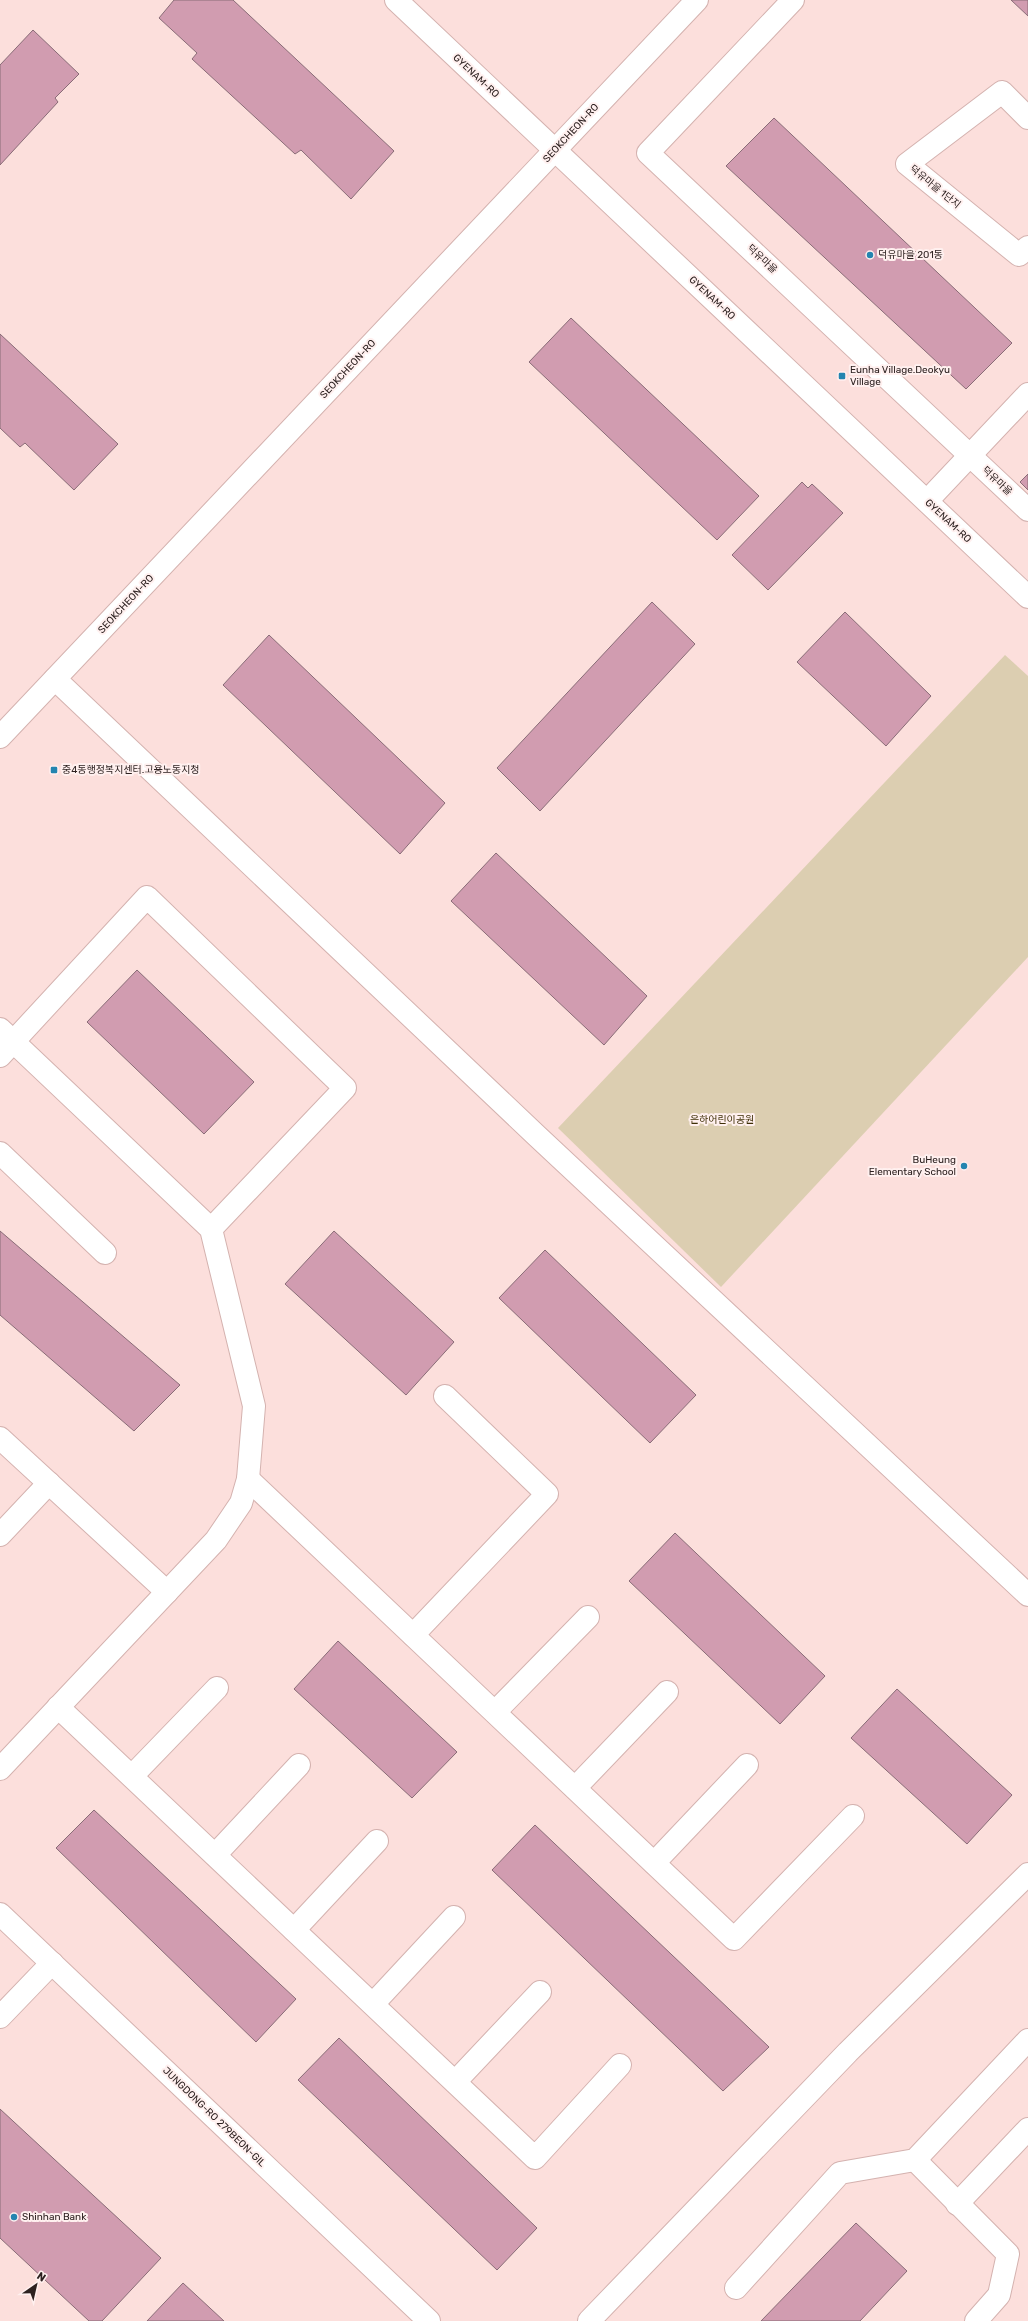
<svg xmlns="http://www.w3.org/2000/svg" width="1028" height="2321" font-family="Rubik,'Noto Sans KR',sans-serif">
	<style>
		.green { fill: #dcceb1 }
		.building { fill: #d19cb0; stroke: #896c77 }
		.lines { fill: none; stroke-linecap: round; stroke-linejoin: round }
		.pedestrian-casing { stroke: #d4b2af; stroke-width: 24 }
		.minor-casing { stroke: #d4b2af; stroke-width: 24 }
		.tertiary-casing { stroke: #d4b2af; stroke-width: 24 }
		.pedestrian { stroke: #fff; stroke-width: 22 }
		.minor { stroke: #fff; stroke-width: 22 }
		.tertiary { stroke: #fff; stroke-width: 22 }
		.poi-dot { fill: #2485b0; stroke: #fff0ef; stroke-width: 1.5 }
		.labels { text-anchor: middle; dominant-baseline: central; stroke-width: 4; stroke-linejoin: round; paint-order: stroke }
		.street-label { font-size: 10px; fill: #2d2120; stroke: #fff0ef }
		.poi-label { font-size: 10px; fill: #2d2120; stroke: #fff0ef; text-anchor: start }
		.park-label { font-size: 10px; fill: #3f2f07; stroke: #fff0ef }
	</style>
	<rect width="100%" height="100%" fill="#fcdfdc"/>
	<!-- green -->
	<path class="green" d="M 1005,655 L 1028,676 L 1028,957 L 721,1287 L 558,1128 Z"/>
	<!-- building -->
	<g class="building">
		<path d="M 174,0 L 233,0 L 394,151 L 351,199 L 301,150 L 295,154 L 192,59 L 197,53 L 159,18 Z"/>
		<path d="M 1011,0 L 1028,0 L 1028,16 Z"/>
		<path d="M 33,30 L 79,74 L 55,98 L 58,102 L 0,165 L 0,65 Z"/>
		<path d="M 774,118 L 1012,343 L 966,389 L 726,166 Z"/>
		<path d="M 571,318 L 759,496 L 717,540 L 529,362 Z"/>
		<path d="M 0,334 L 118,444 L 74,490 L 25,443 L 20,447 L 0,428 Z"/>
		<path d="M 1028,474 L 1028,490 L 1020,482 Z"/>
		<path d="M 802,482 L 808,488 L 812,484 L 843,513 L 768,590 L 732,555 Z"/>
		<path d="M 652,602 L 695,644 L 540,811 L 497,768 Z"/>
		<path d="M 845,612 L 931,696 L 886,746 L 797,662 Z"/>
		<path d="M 269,635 L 445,803 L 400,854 L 223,685 Z"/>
		<path d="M 496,853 L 647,996 L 604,1045 L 451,901 Z"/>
		<path d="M 137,970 L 254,1082 L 204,1134 L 87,1022 Z"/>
		<path d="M 0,1231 L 180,1385 L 134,1431 L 0,1315 Z"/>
		<path d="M 334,1231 L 454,1342 L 406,1395 L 285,1284 Z"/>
		<path d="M 545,1250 L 696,1395 L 650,1443 L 499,1298 Z"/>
		<path d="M 675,1533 L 825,1676 L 780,1724 L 629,1581 Z"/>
		<path d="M 338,1641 L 457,1752 L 412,1798 L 294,1689 Z"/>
		<path d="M 897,1689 L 1012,1795 L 967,1844 L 851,1738 Z"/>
		<path d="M 94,1810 L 296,1999 L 256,2042 L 56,1848 Z"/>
		<path d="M 535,1825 L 769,2047 L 723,2091 L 492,1870 Z"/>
		<path d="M 339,2038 L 537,2228 L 497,2270 L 298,2080 Z"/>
		<path d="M 0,2109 L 161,2258 L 102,2321 L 89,2321 L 0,2238 Z"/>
		<path d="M 856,2223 L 907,2271 L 860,2321 L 761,2321 Z"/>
		<path d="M 183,2283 L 224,2321 L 147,2321 Z"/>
	</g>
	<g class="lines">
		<defs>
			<g id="pedestrian">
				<path d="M 793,0 L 648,153 L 1028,510"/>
				<path d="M 55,679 L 537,1136 L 1028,1595"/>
				<path d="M 589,2321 L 848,2052 L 1028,1874"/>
			</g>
			<g id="minor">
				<path d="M 396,0 L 1028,597"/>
				<path d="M 1028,118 L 1002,92 L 907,164 L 1019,255 L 1028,247"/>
				<path d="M 927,501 L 1028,394"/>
				<path d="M 0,1029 L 211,1229 L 254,1406 L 248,1479 L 241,1503 L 216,1540 L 0,1769"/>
				<path d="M 0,1056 L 147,897 L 345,1088 L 211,1229"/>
				<path d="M 0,1153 L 105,1253"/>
				<path d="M 0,1438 L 167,1592"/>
				<path d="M 248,1479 L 734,1939 L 853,1816"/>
				<path d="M 0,1535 L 49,1483"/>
				<path d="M 413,1635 L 547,1494 L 445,1396"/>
				<path d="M 58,1707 L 535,2158 L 620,2065"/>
				<path d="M 495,1712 L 588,1617"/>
				<path d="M 132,1776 L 217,1688"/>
				<path d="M 575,1788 L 667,1692"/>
				<path d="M 215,1855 L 299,1765"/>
				<path d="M 654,1863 L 747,1765"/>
				<path d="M 0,1914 L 429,2321"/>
				<path d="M 294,1930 L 377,1841"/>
				<path d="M 373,2004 L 454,1917"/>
				<path d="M 0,2017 L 52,1963"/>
				<path d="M 455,2082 L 540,1992"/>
				<path d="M 915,2160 L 1008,2254 L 999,2295 L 976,2321"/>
				<path d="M 957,2204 L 1028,2129"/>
				<path d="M 736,2288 L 840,2173 L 915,2160 L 1028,2040"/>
			</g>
			<path id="tertiary" d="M 0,737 L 697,0"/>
		</defs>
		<!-- pedestrian casing -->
		<use href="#pedestrian" class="pedestrian-casing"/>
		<!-- minor casing -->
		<use href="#minor" class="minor-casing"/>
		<!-- tertiary casing -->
		<use href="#tertiary" class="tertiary-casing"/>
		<!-- pedestrian -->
		<use href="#pedestrian" class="pedestrian"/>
		<!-- minor -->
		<use href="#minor" class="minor"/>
		<!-- tertiary -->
		<use href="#tertiary" class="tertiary"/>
	</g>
	<!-- markers -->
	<g class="poi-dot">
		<circle cx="870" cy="255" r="4"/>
		<rect x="838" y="372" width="8" height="8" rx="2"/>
		<rect x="50" y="766" width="8" height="8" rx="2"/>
		<circle cx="964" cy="1166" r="4"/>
		<circle cx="14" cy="2217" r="4"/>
	</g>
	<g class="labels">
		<!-- street labels -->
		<g class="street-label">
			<text transform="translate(476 76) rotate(43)">GYENAM-RO</text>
			<text transform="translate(571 133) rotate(-47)">SEOKCHEON-RO</text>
			<text transform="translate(935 187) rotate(39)">덕유마을 1단지</text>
			<text transform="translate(762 259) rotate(43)">덕유마을</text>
			<text transform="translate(712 298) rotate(43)">GYENAM-RO</text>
			<text transform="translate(348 369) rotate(-47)">SEOKCHEON-RO</text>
			<text transform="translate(997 481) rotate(43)">덕유마을</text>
			<text transform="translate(948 521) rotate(43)">GYENAM-RO</text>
			<text transform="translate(126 604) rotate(-47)">SEOKCHEON-RO</text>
			<text transform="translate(214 2117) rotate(44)">JUNGDONG-RO 279BEON-GIL</text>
		</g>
		<!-- poi labels -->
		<g class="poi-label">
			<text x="878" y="255">덕유마을 201동</text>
			<text x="850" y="370">Eunha Village.Deokyu<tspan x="850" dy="12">Village</tspan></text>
			<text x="62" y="770">중4동행정복지센터.고용노동지청</text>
			<text x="956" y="1160" text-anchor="end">BuHeung<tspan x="956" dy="12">Elementary School</tspan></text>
			<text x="22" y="2217">Shinhan Bank</text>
		</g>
		<!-- park labels -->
		<g class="park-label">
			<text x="722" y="1120">은하어린이공원</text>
		</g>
	</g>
	<!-- north arrow -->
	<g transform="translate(36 2285) rotate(34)" stroke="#fff0ef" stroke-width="3" paint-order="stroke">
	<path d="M0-3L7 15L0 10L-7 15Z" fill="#2d2120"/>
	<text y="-6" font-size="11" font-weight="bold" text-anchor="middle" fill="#2d2120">N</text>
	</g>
</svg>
